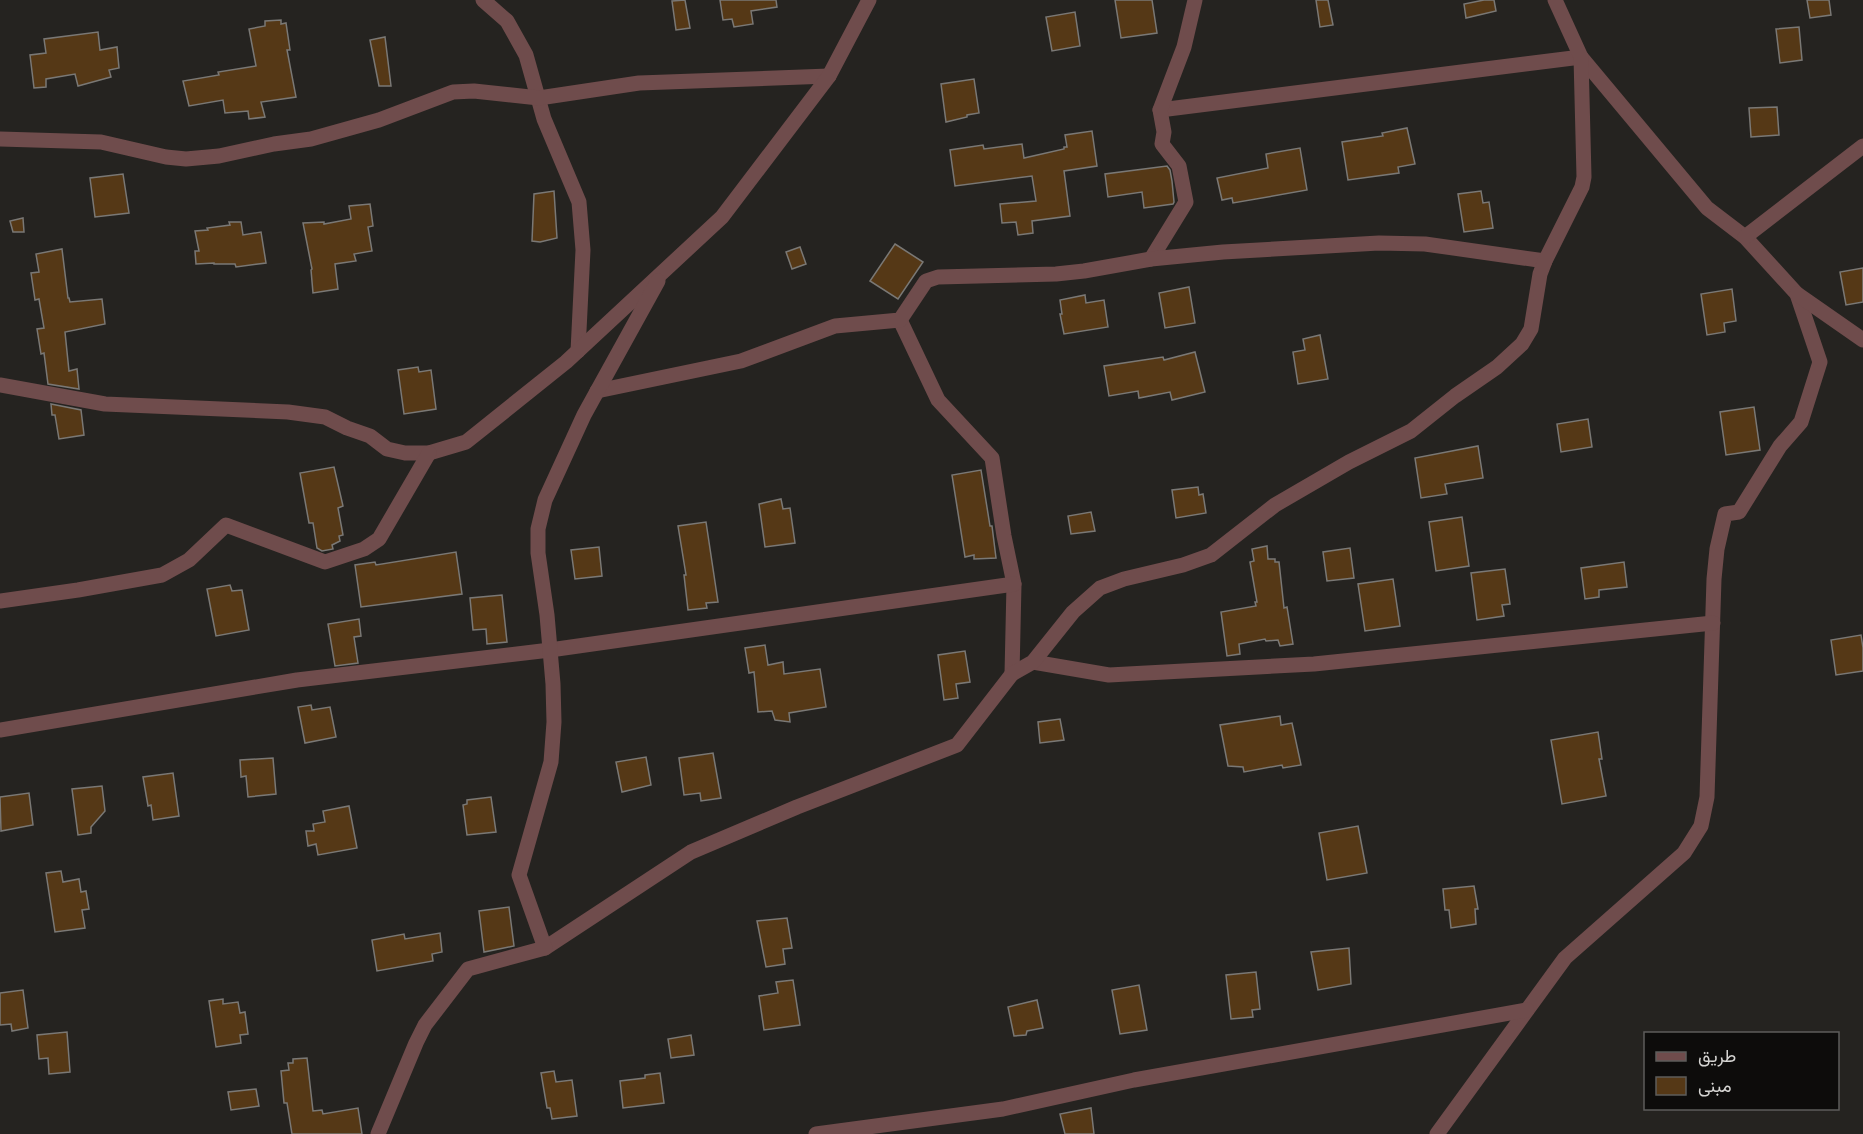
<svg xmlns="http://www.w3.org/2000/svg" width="1863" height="1134" font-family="'Sofia Sans Condensed',Vazirmatn,sans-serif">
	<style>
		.building { fill: #553816; stroke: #7a7875; stroke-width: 1.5 }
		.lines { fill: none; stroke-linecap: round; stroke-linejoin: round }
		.minor { stroke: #6f4c4c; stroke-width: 15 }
	</style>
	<rect width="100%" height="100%" fill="#252320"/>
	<!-- building -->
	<g class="building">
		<path d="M 685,0 L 690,28 L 676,30 L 672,1 Z"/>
		<path d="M 720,0 L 776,0 L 777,7 L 751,11 L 753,24 L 734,27 L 732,19 L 723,20 Z"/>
		<path d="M 1115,0 L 1152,0 L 1157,33 L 1121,38 Z"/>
		<path d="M 1316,0 L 1328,0 L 1333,25 L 1320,27 Z"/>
		<path d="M 1484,0 L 1494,0 L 1496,11 L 1466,18 L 1464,4 Z"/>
		<path d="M 1807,0 L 1829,0 L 1831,15 L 1810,18 Z"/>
		<path d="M 1075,12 L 1080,46 L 1052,51 L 1046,17 Z"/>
		<path d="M 281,20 L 281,24 L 286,23 L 290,50 L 287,50 L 296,97 L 261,102 L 265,117 L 249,119 L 248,111 L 225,113 L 223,100 L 189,106 L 183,81 L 219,75 L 218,72 L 256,66 L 249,29 L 265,26 L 265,21 Z"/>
		<path d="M 1799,27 L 1802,60 L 1780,63 L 1776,29 Z"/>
		<path d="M 98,32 L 100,50 L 117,47 L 119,68 L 109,70 L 111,77 L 78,86 L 75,74 L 46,79 L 46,87 L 34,88 L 30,55 L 46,53 L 44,39 Z"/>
		<path d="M 385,37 L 391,86 L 379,86 L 370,40 Z"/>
		<path d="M 974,79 L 979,113 L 967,115 L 967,117 L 946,122 L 941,84 Z"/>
		<path d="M 1777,107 L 1779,135 L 1751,137 L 1749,108 Z"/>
		<path d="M 1407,128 L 1415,164 L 1398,167 L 1399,173 L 1348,180 L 1342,142 L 1383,136 L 1382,133 Z"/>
		<path d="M 1092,131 L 1097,166 L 1064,171 L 1070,216 L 1032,221 L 1033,233 L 1018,235 L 1016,222 L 1002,223 L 1000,204 L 1036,201 L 1032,176 L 955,186 L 950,150 L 983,145 L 984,149 L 1022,144 L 1024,158 L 1064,149 L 1064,147 L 1067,147 L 1065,135 Z"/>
		<path d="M 1300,148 L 1307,190 L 1233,203 L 1232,198 L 1222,200 L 1217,178 L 1268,168 L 1266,154 Z"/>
		<path d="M 1167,166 L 1170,170 L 1172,181 L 1174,202 L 1173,204 L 1144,208 L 1142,192 L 1108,197 L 1105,174 Z"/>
		<path d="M 123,174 L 129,213 L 95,217 L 90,178 Z"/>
		<path d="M 554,191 L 557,238 L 540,242 L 532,241 L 534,194 Z"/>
		<path d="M 1481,191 L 1483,203 L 1489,202 L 1493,228 L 1464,232 L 1458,194 Z"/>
		<path d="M 370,204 L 373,226 L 368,227 L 372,251 L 354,254 L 356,261 L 335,264 L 338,289 L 313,293 L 311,270 L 312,269 L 303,223 L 324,222 L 324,224 L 351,219 L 349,206 Z"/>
		<path d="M 23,218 L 24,232 L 13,232 L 10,221 Z"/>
		<path d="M 229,222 L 241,222 L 243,235 L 261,232 L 266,263 L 236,267 L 235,264 L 214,264 L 214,263 L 196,264 L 195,251 L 199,251 L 195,231 L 208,230 L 207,228 L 230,225 Z"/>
		<path d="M 895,244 L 923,262 L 898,299 L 870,281 Z"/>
		<path d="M 800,247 L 806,264 L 792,269 L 786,252 Z"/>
		<path d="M 62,249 L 68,298 L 69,298 L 70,302 L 102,299 L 105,324 L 65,332 L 69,371 L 77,369 L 79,389 L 48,384 L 44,353 L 41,354 L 37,329 L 44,328 L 39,299 L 35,300 L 31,273 L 39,272 L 36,254 Z"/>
		<path d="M 1863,268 L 1863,302 L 1846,305 L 1840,272 Z"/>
		<path d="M 1189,287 L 1195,323 L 1165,328 L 1159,293 Z"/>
		<path d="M 1732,289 L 1736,321 L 1724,323 L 1725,332 L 1707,335 L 1701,294 Z"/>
		<path d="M 1085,295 L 1086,303 L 1104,300 L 1108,327 L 1064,334 L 1060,314 L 1062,314 L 1060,300 Z"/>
		<path d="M 1320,335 L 1328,379 L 1298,384 L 1293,352 L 1305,350 L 1303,339 Z"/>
		<path d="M 1195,352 L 1205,392 L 1172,400 L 1170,392 L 1139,398 L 1138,391 L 1109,396 L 1104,366 L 1163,357 L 1164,360 Z"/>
		<path d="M 418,367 L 419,372 L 431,370 L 436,409 L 404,414 L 398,370 Z"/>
		<path d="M 51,404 L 81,410 L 84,435 L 59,439 L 55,415 L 52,415 Z"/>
		<path d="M 1754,407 L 1760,450 L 1726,455 L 1720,412 Z"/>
		<path d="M 1588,419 L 1592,447 L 1561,452 L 1557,424 Z"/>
		<path d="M 1478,446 L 1483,478 L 1445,484 L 1447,494 L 1421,498 L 1415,458 Z"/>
		<path d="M 334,467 L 343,506 L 338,508 L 343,535 L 339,536 L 340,541 L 332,545 L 333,549 L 322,551 L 317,548 L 313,523 L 309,523 L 300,473 Z"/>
		<path d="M 981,470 L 990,526 L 992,526 L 996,558 L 974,559 L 974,555 L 965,557 L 952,475 Z"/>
		<path d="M 1198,487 L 1199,495 L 1203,494 L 1206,513 L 1176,518 L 1172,490 Z"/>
		<path d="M 781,499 L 783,509 L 790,508 L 795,543 L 765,547 L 759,504 Z"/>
		<path d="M 1091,512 L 1095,531 L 1071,534 L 1068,516 Z"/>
		<path d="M 1462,517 L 1469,566 L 1436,571 L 1429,522 Z"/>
		<path d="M 706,522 L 718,602 L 706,603 L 707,608 L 688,610 L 684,575 L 686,575 L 678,526 Z"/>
		<path d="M 1267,546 L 1268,559 L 1275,559 L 1275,562 L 1279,562 L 1284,608 L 1287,607 L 1293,644 L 1280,646 L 1278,640 L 1266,641 L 1265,639 L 1239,644 L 1240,654 L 1227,656 L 1221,612 L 1256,606 L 1255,602 L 1257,602 L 1250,562 L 1254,561 L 1252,549 Z"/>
		<path d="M 599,547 L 602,576 L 575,579 L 571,550 Z"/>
		<path d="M 1350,548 L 1354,578 L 1327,581 L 1323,552 Z"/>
		<path d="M 456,552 L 462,594 L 361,607 L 355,565 L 375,562 L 376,565 Z"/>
		<path d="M 1624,562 L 1627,587 L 1599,590 L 1599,597 L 1585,599 L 1581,568 Z"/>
		<path d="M 1505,569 L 1510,604 L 1502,605 L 1504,616 L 1477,620 L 1471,573 Z"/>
		<path d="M 1393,579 L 1400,626 L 1365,631 L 1358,584 Z"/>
		<path d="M 230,585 L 232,591 L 242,590 L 249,630 L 216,636 L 207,589 Z"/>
		<path d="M 502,595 L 507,642 L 487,644 L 486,629 L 473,630 L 470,598 Z"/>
		<path d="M 359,619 L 361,636 L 354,637 L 358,663 L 335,666 L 328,624 Z"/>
		<path d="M 1861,635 L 1863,648 L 1863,671 L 1836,675 L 1831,640 Z"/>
		<path d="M 765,645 L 768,665 L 783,662 L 784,674 L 820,669 L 826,707 L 789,713 L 790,722 L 775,720 L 772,711 L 758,712 L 754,672 L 749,673 L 745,648 Z"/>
		<path d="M 965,651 L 970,682 L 956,684 L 958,698 L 944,700 L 938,655 Z"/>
		<path d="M 311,705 L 312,710 L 330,707 L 336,737 L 305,743 L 298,707 Z"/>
		<path d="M 1280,716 L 1281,725 L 1292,723 L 1301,765 L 1283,768 L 1282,765 L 1244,772 L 1243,767 L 1228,766 L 1220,725 Z"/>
		<path d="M 1060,719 L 1064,740 L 1040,743 L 1038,722 Z"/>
		<path d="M 1598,732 L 1602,759 L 1599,759 L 1606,796 L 1562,804 L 1551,740 Z"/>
		<path d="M 713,753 L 721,798 L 701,801 L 700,793 L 684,795 L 679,758 Z"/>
		<path d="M 646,757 L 651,785 L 622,792 L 616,762 Z"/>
		<path d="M 273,758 L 276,794 L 248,797 L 246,776 L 241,777 L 240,760 Z"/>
		<path d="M 173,773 L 179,816 L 153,820 L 151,805 L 148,806 L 143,777 Z"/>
		<path d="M 102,786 L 105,811 L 91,827 L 91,833 L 78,835 L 72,789 Z"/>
		<path d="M 29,793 L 33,825 L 1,831 L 0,797 Z"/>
		<path d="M 491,797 L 496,832 L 467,835 L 463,805 L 467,804 L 467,800 Z"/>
		<path d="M 349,806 L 357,848 L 318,855 L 316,844 L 308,846 L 306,831 L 314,831 L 313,824 L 325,822 L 323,811 Z"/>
		<path d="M 1358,826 L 1367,873 L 1327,880 L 1319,833 Z"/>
		<path d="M 61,871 L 63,882 L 79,879 L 81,892 L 86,891 L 89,909 L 82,910 L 85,928 L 55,932 L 46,873 Z"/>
		<path d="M 1474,886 L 1478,909 L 1475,909 L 1476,924 L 1451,928 L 1449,910 L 1445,910 L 1443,889 Z"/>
		<path d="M 509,907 L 514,946 L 484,952 L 479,911 Z"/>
		<path d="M 787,918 L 792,948 L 783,949 L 785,964 L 766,967 L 757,921 Z"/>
		<path d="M 440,933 L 442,952 L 432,954 L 433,961 L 377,971 L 372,940 L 404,934 L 405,939 Z"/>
		<path d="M 1349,948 L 1351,984 L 1318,990 L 1311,952 Z"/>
		<path d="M 1256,972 L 1260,1009 L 1252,1010 L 1253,1017 L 1231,1019 L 1226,975 Z"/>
		<path d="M 793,980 L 800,1025 L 764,1030 L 759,996 L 778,993 L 776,982 Z"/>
		<path d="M 1139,985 L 1147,1030 L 1120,1034 L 1112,990 Z"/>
		<path d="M 23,990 L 28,1028 L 12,1031 L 11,1024 L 0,1025 L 0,993 Z"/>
		<path d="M 223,999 L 223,1004 L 238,1002 L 240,1013 L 245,1012 L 248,1034 L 240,1035 L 241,1043 L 216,1047 L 209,1001 Z"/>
		<path d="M 1037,1000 L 1043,1028 L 1027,1031 L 1026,1035 L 1014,1036 L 1008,1007 Z"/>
		<path d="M 67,1032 L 70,1072 L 49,1074 L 48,1058 L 39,1059 L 37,1035 Z"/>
		<path d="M 691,1035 L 694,1055 L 671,1058 L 668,1039 Z"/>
		<path d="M 307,1058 L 313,1111 L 322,1110 L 323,1114 L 358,1108 L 362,1134 L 292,1134 L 287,1103 L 284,1103 L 281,1071 L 289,1070 L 288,1063 L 293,1063 L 293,1059 Z"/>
		<path d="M 554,1071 L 556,1082 L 572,1080 L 577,1116 L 552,1119 L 550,1108 L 547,1108 L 541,1073 Z"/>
		<path d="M 660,1073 L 664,1103 L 623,1108 L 620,1081 L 645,1078 L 645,1075 Z"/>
		<path d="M 256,1089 L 259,1106 L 231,1110 L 228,1092 Z"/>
		<path d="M 1091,1108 L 1094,1134 L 1065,1134 L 1060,1114 Z"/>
	</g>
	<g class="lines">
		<!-- minor -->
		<g class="minor">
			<path d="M 483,0 L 507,21 L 526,55 L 544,119 L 579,202 L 583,250 L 578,351"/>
			<path d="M 1160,110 L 1581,57 L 1707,208 L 1745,237 L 1797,294 L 1820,362 L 1801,422 L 1780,446 L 1739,512 L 1725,514 L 1717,549 L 1714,579 L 1707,797 L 1701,826 L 1684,853 L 1565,958 L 1437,1134"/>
			<path d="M 0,139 L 101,142 L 166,157 L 186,159 L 219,156 L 274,144 L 311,139 L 379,120 L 453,92 L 474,91 L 539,98 L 639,83 L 829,76"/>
			<path d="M 1745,237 L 1863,146"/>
			<path d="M 1151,259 L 1186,202 L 1179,166 L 1162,144 L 1164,132 L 1160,110 L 1184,47 L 1195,0"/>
			<path d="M 1797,294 L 1863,340"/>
			<path d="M 900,320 L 938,400 L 992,458 L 1004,536 L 1014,584 L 1012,674"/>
			<path d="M 0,385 L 105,404 L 288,412 L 325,417 L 347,428 L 370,436 L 387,449 L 405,453 L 429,453 L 466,442 L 566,362 L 722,217 L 829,76 L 869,0"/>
			<path d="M 597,391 L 741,361 L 835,326 L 900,320 L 926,281 L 938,277 L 1056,274 L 1084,271 L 1151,259 L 1223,252 L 1379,243 L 1425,244 L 1545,261"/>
			<path d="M 0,601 L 78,590 L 162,575 L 189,560 L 226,525 L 325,562 L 364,549 L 379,539 L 429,453"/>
			<path d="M 1033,662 L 1109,675 L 1314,664 L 1713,623"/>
			<path d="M 0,730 L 297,680 L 550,650 L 1014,584"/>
			<path d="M 545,948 L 691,852 L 797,807 L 957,745 L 1012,674 L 1033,662 L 1073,612 L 1100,588 L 1124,579 L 1183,565 L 1211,555 L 1275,505 L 1349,462 L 1411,431 L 1455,396 L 1497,367 L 1522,344 L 1531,329 L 1540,274 L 1545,261 L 1582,187 L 1584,177 L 1581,57 L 1555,0"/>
			<path d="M 378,1134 L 416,1043 L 425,1025 L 468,969 L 545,948 L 519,875 L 551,762 L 554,722 L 553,684 L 547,615 L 538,553 L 538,529 L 545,500 L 584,415 L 658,281"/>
			<path d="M 816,1134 L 1003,1109 L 1134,1080 L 1527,1010"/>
		</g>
	</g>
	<!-- legend -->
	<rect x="1644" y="1032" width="195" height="78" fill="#0d0c0b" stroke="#5d5c5b" stroke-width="1.5"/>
	<rect x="1656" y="1052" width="30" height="9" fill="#6f4c4c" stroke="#5d5c5b" stroke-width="1.5"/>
	<text x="1698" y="1062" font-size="18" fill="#d5d4d2">طريق</text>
	<rect x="1656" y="1077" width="30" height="18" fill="#553816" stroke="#5d5c5b" stroke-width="1.5"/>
	<text x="1698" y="1092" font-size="18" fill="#d5d4d2">مبنى</text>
</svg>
